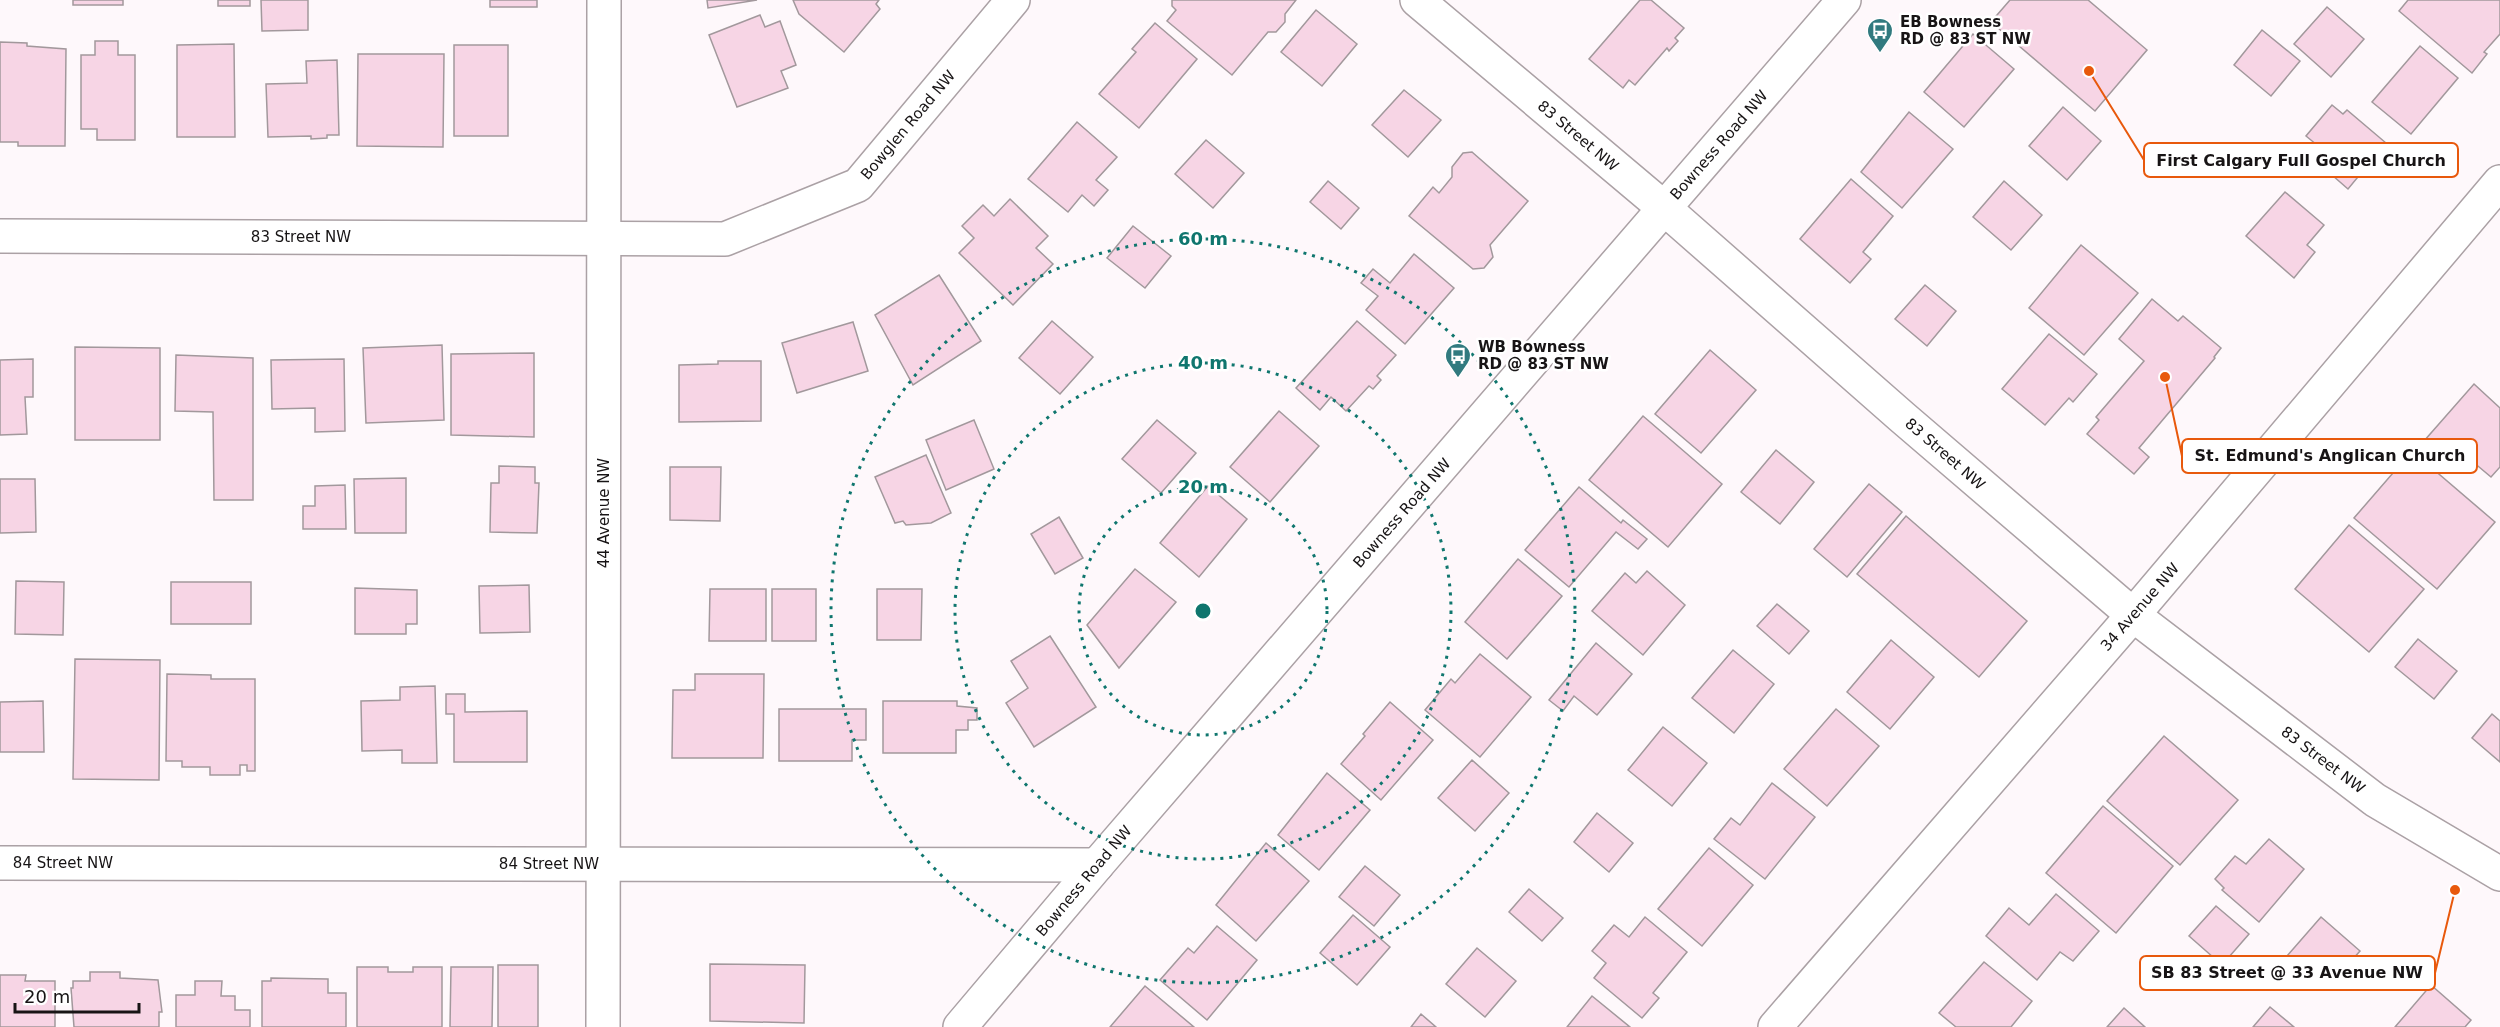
<svg xmlns="http://www.w3.org/2000/svg" width="2500" height="1027" font-family="'DejaVu Sans',sans-serif">
	<style>
		.building { fill: #f7d5e5; stroke: #a2989c; stroke-width: 1.5 }
		.lines { fill: none; stroke-linecap: round; stroke-linejoin: round }
		.street-casing { stroke: #aba1a5; stroke-width: 36 }
		.secondary-casing { stroke: #aba1a5; stroke-width: 36 }
		.street { stroke: #fff; stroke-width: 33 }
		.secondary { stroke: #fff; stroke-width: 33 }
		.ring { fill: none; stroke: #0f766e; stroke-width: 3; stroke-dasharray: 3 6 }
		.labels { text-anchor: middle; dominant-baseline: central; stroke-width: 5; stroke-linejoin: round; paint-order: stroke }
		.poi-label { font-size: 15px; font-weight: bold; fill: #171415; stroke: #fff; text-anchor: start }
		.street-label { font-size: 15px; fill: #171415; stroke: #fff }
		.centre { fill: #0f766e; stroke: #fff; stroke-width: 3 }
		.ring-label { font-size: 18px; text-anchor: middle; font-weight: bold; fill: #0f766e; stroke: #fff; stroke-width: 5; stroke-linejoin: round; paint-order: stroke }
		.leader { fill: none; stroke: #e8590c; stroke-width: 2 }
		.callout-dot { fill: #e8590c; stroke: #fff; stroke-width: 2 }
		.callout { fill: #fff; stroke: #e8590c; stroke-width: 2 }
		.callout-label { font-size: 16px; text-anchor: middle; font-weight: bold; fill: #171415 }
	</style>
	<rect width="100%" height="100%" fill="#fef8fb"/>
	<!-- building -->
	<g class="building">
		<rect x="73" y="0" width="50" height="5"/>
		<rect x="218" y="0" width="32" height="6"/>
		<path d="M 261,0 L 308,0 L 308,30 L 262,31 Z"/>
		<rect x="490" y="0" width="47" height="7"/>
		<path d="M 707,0 L 757,0 L 708,8 Z"/>
		<path d="M 793,0 L 879,0 L 876,4 L 880,9 L 844,52 L 799,14 Z"/>
		<path d="M 1172,0 L 1296,0 L 1285,14 L 1285,22 L 1276,32 L 1268,32 L 1232,75 L 1167,21 L 1176,10 L 1172,6 Z"/>
		<path d="M 1640,0 L 1651,0 L 1684,28 L 1675,38 L 1678,41 L 1669,51 L 1667,48 L 1635,85 L 1629,80 L 1623,88 L 1589,59 Z"/>
		<path d="M 2010,0 L 2088,0 L 2147,50 L 2095,111 L 1991,22 Z"/>
		<path d="M 2408,0 L 2500,0 L 2500,34 L 2484,52 L 2487,54 L 2472,73 L 2399,11 Z"/>
		<path d="M 2327,7 L 2364,39 L 2331,77 L 2294,44 Z"/>
		<path d="M 1316,10 L 1357,44 L 1322,86 L 1281,52 Z"/>
		<path d="M 760,15 L 765,27 L 780,21 L 796,65 L 781,71 L 788,88 L 737,107 L 709,35 Z"/>
		<path d="M 1155,23 L 1197,59 L 1139,128 L 1099,94 L 1136,52 L 1132,49 Z"/>
		<path d="M 2262,30 L 2300,61 L 2271,96 L 2234,65 Z"/>
		<path d="M 1973,34 L 2014,69 L 1964,127 L 1924,92 Z"/>
		<path d="M 95,41 L 118,41 L 118,55 L 135,55 L 135,140 L 97,140 L 97,129 L 81,129 L 81,55 L 95,55 Z"/>
		<path d="M 0,42 L 27,43 L 27,46 L 66,49 L 65,146 L 18,146 L 18,142 L 0,142 Z"/>
		<path d="M 234,44 L 235,137 L 177,137 L 177,45 Z"/>
		<rect x="454" y="45" width="54" height="91"/>
		<path d="M 2420,46 L 2458,78 L 2411,134 L 2372,102 Z"/>
		<path d="M 358,54 L 444,54 L 443,147 L 357,146 Z"/>
		<path d="M 337,60 L 339,135 L 327,135 L 327,138 L 311,139 L 311,136 L 268,137 L 266,84 L 307,83 L 306,61 Z"/>
		<path d="M 1404,90 L 1441,120 L 1408,157 L 1372,125 Z"/>
		<path d="M 2332,105 L 2343,114 L 2347,110 L 2386,143 L 2348,189 L 2309,155 L 2317,145 L 2306,136 Z"/>
		<path d="M 2063,107 L 2101,141 L 2067,180 L 2029,146 Z"/>
		<path d="M 1909,112 L 1953,149 L 1902,208 L 1861,172 Z"/>
		<path d="M 1077,122 L 1117,157 L 1096,180 L 1108,190 L 1094,206 L 1082,195 L 1068,212 L 1028,179 Z"/>
		<path d="M 1206,140 L 1244,173 L 1213,208 L 1175,174 Z"/>
		<path d="M 1472,152 L 1528,201 L 1490,245 L 1493,257 L 1484,268 L 1473,269 L 1409,216 L 1433,187 L 1439,193 L 1452,177 L 1452,167 L 1463,153 Z"/>
		<path d="M 1851,179 L 1893,216 L 1863,252 L 1871,259 L 1850,283 L 1800,239 Z"/>
		<path d="M 1328,181 L 1359,208 L 1341,229 L 1310,202 Z"/>
		<path d="M 2004,181 L 2042,215 L 2011,250 L 1973,217 Z"/>
		<path d="M 2285,192 L 2324,225 L 2307,245 L 2315,252 L 2294,278 L 2246,236 Z"/>
		<path d="M 1010,199 L 1048,236 L 1036,248 L 1053,264 L 1013,305 L 959,253 L 974,238 L 962,226 L 983,205 L 994,216 Z"/>
		<path d="M 1133,226 L 1171,256 L 1145,288 L 1107,258 Z"/>
		<path d="M 2081,245 L 2138,293 L 2084,355 L 2029,308 Z"/>
		<path d="M 1414,254 L 1454,288 L 1405,344 L 1366,310 L 1378,296 L 1361,283 L 1373,269 L 1390,283 Z"/>
		<path d="M 939,275 L 981,341 L 913,385 L 875,315 Z"/>
		<path d="M 1925,285 L 1956,311 L 1927,346 L 1895,319 Z"/>
		<path d="M 2152,299 L 2178,321 L 2183,316 L 2221,348 L 2214,357 L 2215,358 L 2139,448 L 2149,457 L 2134,474 L 2087,434 L 2099,420 L 2096,417 L 2144,361 L 2119,339 Z"/>
		<path d="M 1052,321 L 1093,357 L 1060,394 L 1019,358 Z"/>
		<path d="M 1357,321 L 1396,355 L 1377,376 L 1381,380 L 1373,389 L 1369,386 L 1346,411 L 1331,397 L 1320,410 L 1296,388 Z"/>
		<path d="M 853,322 L 868,371 L 797,393 L 782,343 Z"/>
		<path d="M 2049,334 L 2097,374 L 2073,402 L 2069,398 L 2045,425 L 2002,389 Z"/>
		<path d="M 442,345 L 444,420 L 366,423 L 363,348 Z"/>
		<path d="M 75,347 L 160,348 L 160,440 L 75,440 Z"/>
		<path d="M 1710,350 L 1756,390 L 1701,453 L 1655,414 Z"/>
		<path d="M 534,353 L 534,437 L 451,435 L 451,354 Z"/>
		<path d="M 176,355 L 253,358 L 253,500 L 214,500 L 213,412 L 175,411 Z"/>
		<path d="M 33,359 L 33,397 L 25,397 L 27,434 L 0,435 L 0,360 Z"/>
		<path d="M 344,359 L 345,431 L 315,432 L 315,408 L 272,409 L 271,360 Z"/>
		<path d="M 718,361 L 761,361 L 761,421 L 679,422 L 679,365 L 718,364 Z"/>
		<path d="M 2474,384 L 2500,408 L 2500,467 L 2491,477 L 2466,456 L 2455,469 L 2424,441 Z"/>
		<path d="M 1279,411 L 1319,446 L 1270,502 L 1230,467 Z"/>
		<path d="M 1643,416 L 1722,484 L 1668,547 L 1589,480 Z"/>
		<path d="M 974,420 L 994,469 L 946,490 L 926,440 Z"/>
		<path d="M 1157,420 L 1196,453 L 1161,493 L 1122,459 Z"/>
		<path d="M 1776,450 L 1814,482 L 1780,524 L 1741,492 Z"/>
		<path d="M 2412,451 L 2495,522 L 2437,589 L 2354,518 Z"/>
		<path d="M 926,455 L 951,513 L 931,523 L 906,525 L 903,521 L 895,523 L 875,477 Z"/>
		<path d="M 499,466 L 535,467 L 535,483 L 539,483 L 537,533 L 490,532 L 491,483 L 499,483 Z"/>
		<path d="M 670,467 L 721,467 L 720,521 L 670,520 Z"/>
		<path d="M 406,478 L 406,533 L 355,533 L 354,479 Z"/>
		<path d="M 0,479 L 35,479 L 36,532 L 0,533 Z"/>
		<path d="M 1869,484 L 1902,512 L 1847,577 L 1814,549 Z"/>
		<path d="M 345,485 L 346,529 L 303,529 L 303,506 L 315,506 L 315,486 Z"/>
		<path d="M 1208,486 L 1247,519 L 1199,577 L 1160,543 Z"/>
		<path d="M 1579,487 L 1621,523 L 1623,520 L 1647,539 L 1638,549 L 1616,532 L 1569,587 L 1525,550 Z"/>
		<path d="M 1906,516 L 2027,621 L 1979,677 L 1857,574 Z"/>
		<path d="M 1059,517 L 1083,558 L 1055,574 L 1031,534 Z"/>
		<path d="M 2349,525 L 2424,589 L 2369,652 L 2295,589 Z"/>
		<path d="M 1518,559 L 1562,596 L 1507,659 L 1465,622 Z"/>
		<path d="M 1135,569 L 1176,602 L 1119,668 L 1087,625 Z"/>
		<path d="M 1647,571 L 1685,605 L 1643,655 L 1592,611 L 1625,573 L 1636,583 Z"/>
		<path d="M 16,581 L 64,582 L 63,635 L 15,634 Z"/>
		<rect x="171" y="582" width="80" height="42"/>
		<path d="M 529,585 L 530,632 L 480,633 L 479,586 Z"/>
		<path d="M 355,588 L 417,590 L 417,624 L 406,624 L 406,634 L 355,634 Z"/>
		<path d="M 710,589 L 766,589 L 766,641 L 709,641 Z"/>
		<rect x="772" y="589" width="44" height="52"/>
		<path d="M 877,589 L 922,589 L 921,640 L 877,640 Z"/>
		<path d="M 1777,604 L 1809,631 L 1789,654 L 1757,626 Z"/>
		<path d="M 1050,636 L 1096,707 L 1034,747 L 1006,703 L 1028,688 L 1011,661 Z"/>
		<path d="M 2418,639 L 2457,671 L 2434,699 L 2395,667 Z"/>
		<path d="M 1891,640 L 1934,677 L 1890,729 L 1847,692 Z"/>
		<path d="M 1596,643 L 1632,674 L 1597,715 L 1574,696 L 1563,711 L 1549,700 Z"/>
		<path d="M 1733,650 L 1774,684 L 1734,733 L 1692,698 Z"/>
		<path d="M 1480,654 L 1531,697 L 1480,757 L 1425,710 L 1451,679 L 1455,683 Z"/>
		<path d="M 75,659 L 160,660 L 159,780 L 73,779 Z"/>
		<path d="M 167,674 L 211,675 L 211,679 L 255,679 L 255,771 L 247,771 L 247,765 L 240,765 L 240,775 L 210,775 L 210,767 L 182,767 L 182,761 L 166,761 Z"/>
		<path d="M 695,674 L 764,674 L 763,758 L 672,758 L 673,690 L 695,690 Z"/>
		<path d="M 435,686 L 437,763 L 402,763 L 402,750 L 362,751 L 361,701 L 400,700 L 400,687 Z"/>
		<path d="M 446,694 L 465,694 L 465,712 L 527,711 L 527,762 L 454,762 L 454,714 L 446,714 Z"/>
		<path d="M 43,701 L 44,752 L 0,752 L 0,702 Z"/>
		<path d="M 883,701 L 957,701 L 957,706 L 977,708 L 977,720 L 968,720 L 968,730 L 956,730 L 956,753 L 883,753 Z"/>
		<path d="M 1390,702 L 1433,740 L 1381,800 L 1341,764 L 1365,736 L 1363,734 Z"/>
		<path d="M 779,709 L 866,709 L 866,740 L 852,740 L 852,761 L 779,761 Z"/>
		<path d="M 1836,709 L 1879,746 L 1827,806 L 1784,769 Z"/>
		<path d="M 2492,714 L 2500,721 L 2500,762 L 2472,738 Z"/>
		<path d="M 1663,727 L 1707,763 L 1672,806 L 1628,770 Z"/>
		<path d="M 2164,736 L 2238,800 L 2180,865 L 2107,801 Z"/>
		<path d="M 1472,760 L 1509,793 L 1475,831 L 1438,798 Z"/>
		<path d="M 1327,773 L 1370,810 L 1319,870 L 1278,835 Z"/>
		<path d="M 1772,783 L 1815,817 L 1765,879 L 1714,839 L 1731,818 L 1740,825 Z"/>
		<path d="M 2103,806 L 2173,866 L 2116,933 L 2046,873 Z"/>
		<path d="M 1597,813 L 1633,843 L 1609,872 L 1574,842 Z"/>
		<path d="M 2269,839 L 2304,869 L 2259,922 L 2222,890 L 2224,888 L 2215,879 L 2235,856 L 2246,864 Z"/>
		<path d="M 1266,843 L 1309,881 L 1256,941 L 1216,905 Z"/>
		<path d="M 1709,848 L 1753,885 L 1702,946 L 1658,909 Z"/>
		<path d="M 1365,866 L 1400,895 L 1374,926 L 1339,897 Z"/>
		<path d="M 1529,889 L 1563,918 L 1542,941 L 1509,912 Z"/>
		<path d="M 2056,894 L 2099,931 L 2073,961 L 2060,952 L 2037,980 L 1986,936 L 2009,908 L 2029,925 Z"/>
		<path d="M 2216,906 L 2249,934 L 2222,965 L 2189,936 Z"/>
		<path d="M 1353,915 L 1390,947 L 1357,985 L 1320,953 Z"/>
		<path d="M 1645,917 L 1687,952 L 1653,993 L 1659,998 L 1642,1018 L 1594,978 L 1606,963 L 1592,951 L 1614,925 L 1629,937 Z"/>
		<path d="M 2321,917 L 2360,951 L 2326,989 L 2287,956 Z"/>
		<path d="M 1217,926 L 1257,960 L 1207,1020 L 1160,980 L 1188,948 L 1194,953 Z"/>
		<path d="M 1477,948 L 1516,981 L 1485,1017 L 1446,984 Z"/>
		<path d="M 1984,962 L 2032,1001 L 2011,1027 L 1956,1027 L 1939,1013 Z"/>
		<path d="M 710,964 L 805,965 L 804,1023 L 710,1021 Z"/>
		<rect x="498" y="965" width="40" height="62"/>
		<path d="M 357,967 L 388,967 L 388,972 L 413,972 L 413,967 L 442,967 L 442,1027 L 357,1027 Z"/>
		<path d="M 451,967 L 493,967 L 492,1027 L 450,1027 Z"/>
		<path d="M 90,972 L 120,972 L 120,978 L 158,980 L 162,1012 L 159,1012 L 159,1027 L 74,1027 L 71,988 L 73,988 L 73,981 L 90,981 Z"/>
		<path d="M 0,975 L 26,975 L 25,981 L 55,981 L 55,1027 L 0,1027 Z"/>
		<path d="M 271,978 L 328,979 L 328,993 L 346,993 L 346,1027 L 262,1027 L 262,981 L 271,981 Z"/>
		<path d="M 195,981 L 222,981 L 221,996 L 235,996 L 235,1010 L 250,1010 L 250,1027 L 176,1027 L 176,995 L 195,995 Z"/>
		<path d="M 2431,985 L 2471,1020 L 2465,1027 L 2395,1027 Z"/>
		<path d="M 1145,986 L 1194,1027 L 1110,1027 Z"/>
		<path d="M 1592,996 L 1630,1027 L 1567,1027 Z"/>
		<path d="M 2270,1007 L 2294,1027 L 2253,1027 Z"/>
		<path d="M 2124,1008 L 2145,1027 L 2107,1027 Z"/>
		<path d="M 1421,1014 L 1436,1027 L 1411,1027 Z"/>
	</g>
	<g class="lines">
		<defs>
			<g id="street">
				<path d="M 1417,0 L 1664,208"/>
				<path d="M 0,236 L 725,239 L 858,185 L 1013,0"/>
				<path d="M 0,863 L 1097,865"/>
				<path d="M 603,1027 L 604,0"/>
				<path d="M 1775,1027 L 2133,615 L 2500,182"/>
			</g>
			<g id="secondary">
				<path d="M 1664,208 L 1902,417 L 2133,615 L 2375,800 L 2500,874"/>
				<path d="M 960,1027 L 1097,865 L 1844,0"/>
			</g>
		</defs>
		<!-- street casing -->
		<use href="#street" class="street-casing"/>
		<!-- secondary casing -->
		<use href="#secondary" class="secondary-casing"/>
		<!-- street -->
		<use href="#street" class="street"/>
		<!-- secondary -->
		<use href="#secondary" class="secondary"/>
	</g>
	<!-- distance rings -->
	<g class="ring">
		<circle cx="1203" cy="611" r="124"/>
		<circle cx="1203" cy="611" r="248"/>
		<circle cx="1203" cy="611" r="372"/>
	</g>
	<!-- icons -->
	<defs>
		<symbol id="bus-pin" viewBox="-11 -11 22 30"><path d="M0 17L-7.5 6A9.5 9.5 0 1 1 7.5 6Z" fill="#317a7f" stroke="#fff"/><path d="M-5-6H5V4H4V6H2V4H-2V6H-4V4H-5ZM-3.5-4V0h7V-4ZM-3.5 1.2v1.5H-2V1.2ZM2 1.2v1.5H3.5V1.2Z" fill="#fff"/></symbol>
	</defs>
	<g fill-rule="evenodd">
		<use href="#bus-pin" x="1865" y="16" width="30" height="40"/>
		<use href="#bus-pin" x="1443" y="341" width="30" height="40"/>
	</g>
	<g class="labels">
		<!-- poi labels -->
		<g class="poi-label">
			<text x="1900" y="22">EB Bowness<tspan x="1900" dy="17">RD @ 83 ST NW</tspan></text>
			<text x="1478" y="347">WB Bowness<tspan x="1478" dy="17">RD @ 83 ST NW</tspan></text>
		</g>
		<!-- street labels -->
		<g class="street-label">
			<text transform="translate(908 125) rotate(-50)">Bowglen Road NW</text>
			<text transform="translate(1578 136) rotate(40)">83 Street NW</text>
			<text transform="translate(1719 145) rotate(-49)">Bowness Road NW</text>
			<text x="301" y="237">83 Street NW</text>
			<text transform="translate(1945 454) rotate(41)">83 Street NW</text>
			<text transform="translate(604 513) rotate(-90)">44 Avenue NW</text>
			<text transform="translate(1402 513) rotate(-49)">Bowness Road NW</text>
			<text transform="translate(2140 607) rotate(-49)">34 Avenue NW</text>
			<text transform="translate(2323 760) rotate(37)">83 Street NW</text>
			<text x="63" y="863">84 Street NW</text>
			<text x="549" y="864">84 Street NW</text>
			<text transform="translate(1084 881) rotate(-50)">Bowness Road NW</text>
		</g>
	</g>
	<circle cx="1203" cy="611" r="9" class="centre"/>
	<g class="ring-label">
		<text x="1203" y="245">60 m</text>
		<text x="1203" y="369">40 m</text>
		<text x="1203" y="493">20 m</text>
	</g>
	<!-- callouts -->
	<path class="leader" d="M2089 71L2144 160M2165 377L2182 456M2455 890L2435 973"/>
	<g class="callout-dot">
		<circle cx="2089" cy="71" r="6"/>
		<circle cx="2165" cy="377" r="6"/>
		<circle cx="2455" cy="890" r="6"/>
	</g>
	<g class="callout">
		<rect x="2144" y="143" width="314" height="34" rx="6"/>
		<rect x="2182" y="439" width="295" height="34" rx="6"/>
		<rect x="2140" y="956" width="295" height="34" rx="6"/>
	</g>
	<g class="callout-label">
		<text x="2301" y="166">First Calgary Full Gospel Church</text>
		<text x="2330" y="461">St. Edmund's Anglican Church</text>
		<text x="2287" y="978">SB 83 Street @ 33 Avenue NW</text>
	</g>
	<!-- scale -->
	<path d="M15 1003v9h124v-9" fill="none" stroke="#171415" stroke-width="3"/>
	<text x="24" y="1003" font-size="18" fill="#171415" stroke="#ffffff" stroke-width="4.5" paint-order="stroke">20 m</text>
</svg>
